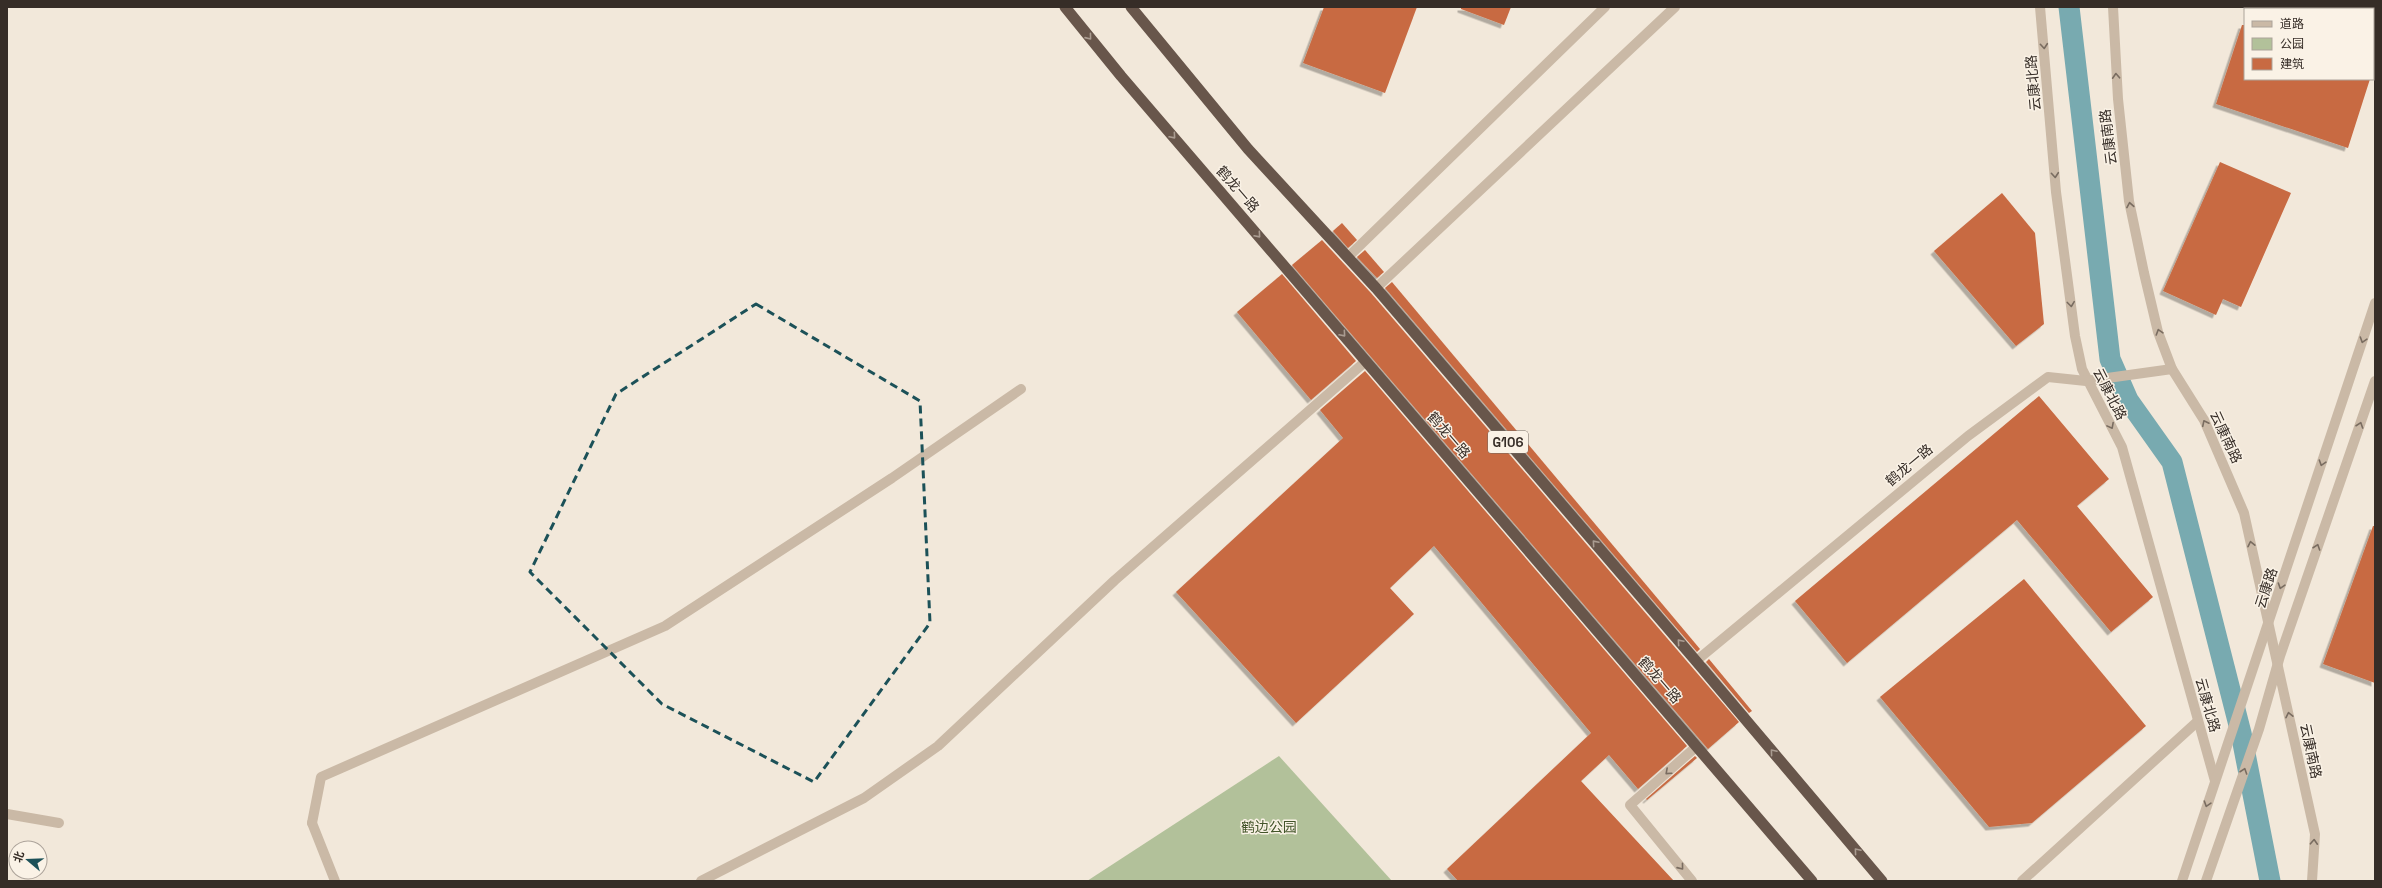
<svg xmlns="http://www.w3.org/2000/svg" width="2382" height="888" font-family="'Space Grotesk','Noto Sans SC',sans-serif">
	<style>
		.green { fill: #b2c19a }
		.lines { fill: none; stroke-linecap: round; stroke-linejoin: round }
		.canal { stroke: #78aab0; stroke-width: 21 }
		.building { fill: #c86a42; filter: url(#shadow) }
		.service { stroke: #cab9a6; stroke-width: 10 }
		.minor { stroke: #cab9a6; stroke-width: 10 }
		.tertiary { stroke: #cab9a6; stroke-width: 10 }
		.trunk { stroke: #68564b; stroke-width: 11 }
		.oneway { stroke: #aa9c91 }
		.oneway2 { stroke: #796c60 }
		.marked { fill: none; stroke: #1c5158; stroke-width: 3; stroke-dasharray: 8 5; stroke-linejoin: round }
		.labels { text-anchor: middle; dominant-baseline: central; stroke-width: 3; stroke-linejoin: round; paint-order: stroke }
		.shield { fill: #faf2e6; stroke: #716860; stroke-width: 1 }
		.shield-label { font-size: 13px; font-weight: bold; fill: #362d27 }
		.street-label { font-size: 14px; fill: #362d27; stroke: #faf2e6 }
		.park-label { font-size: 14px; fill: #43552a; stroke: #faf2e6 }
	</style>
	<defs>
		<filter id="shadow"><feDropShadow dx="-3.5" dy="3.5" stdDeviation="0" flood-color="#0004"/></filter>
	</defs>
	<rect width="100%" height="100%" fill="#f2e8da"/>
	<!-- green -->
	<path class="green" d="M 1279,756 L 1392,881 L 1087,881 Z"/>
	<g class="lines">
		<!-- canal -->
		<path class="canal" d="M 2069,7 L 2110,359 L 2128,400 L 2172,462 L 2241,733 L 2270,881"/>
	</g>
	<!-- building -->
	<g class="building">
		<path d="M 1324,7 L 1417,7 L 1385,93 L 1303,63 Z"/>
		<path d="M 1461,7 L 1511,7 L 1504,25 L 1461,9 Z"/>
		<path d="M 2242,25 L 2245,25 L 2245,79 L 2370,79 L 2348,148 L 2216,104 Z"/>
		<path d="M 2220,162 L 2291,193 L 2241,307 L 2223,299 L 2216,315 L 2163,291 Z"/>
		<path d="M 2002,193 L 2035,233 L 2044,324 L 2016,346 L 1934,251 Z"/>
		<path d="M 1342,223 L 1357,240 L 1348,248 L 1333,231 Z"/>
		<path d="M 1322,240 L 1371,293 L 1739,722 L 1708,749 L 1292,265 Z"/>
		<path d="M 1365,250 L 1384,272 L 1377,278 L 1357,257 Z"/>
		<path d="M 1282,274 L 1356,361 L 1311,400 L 1237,312 Z"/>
		<path d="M 1392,282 L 1700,649 L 1697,652 L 1385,288 Z"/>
		<path d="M 1365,371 L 1687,746 L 1638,789 L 1609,755 L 1581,781 L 1674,881 L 1458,881 L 1447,869 L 1591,733 L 1434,546 L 1390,588 L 1414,614 L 1296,723 L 1176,592 L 1343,438 L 1320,410 Z"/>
		<path d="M 2039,396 L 2109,479 L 2077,506 L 2153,597 L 2111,632 L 2017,520 L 1847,663 L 1795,601 Z"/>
		<path d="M 2373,526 L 2375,526 L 2375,683 L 2323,664 Z"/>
		<path d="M 2024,579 L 2146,726 L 2032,823 L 1989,827 L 1880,697 Z"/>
		<path d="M 1709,659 L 1752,711 L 1749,713 L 1706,662 Z"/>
		<path d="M 1695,756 L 1697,758 L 1647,800 L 1646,799 Z"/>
	</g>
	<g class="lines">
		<!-- service -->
		<g class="service">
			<path d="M 1348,257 L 1605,7"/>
			<path d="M 7,814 L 59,823"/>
			<path d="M 312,823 L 321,777 L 665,626 L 892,478 L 1021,389"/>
			<path d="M 1692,881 L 1630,805 L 1697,746"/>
		</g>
		<!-- minor -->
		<g class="minor">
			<path d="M 2040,7 L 2056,192 L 2075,336 L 2082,369 L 2122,447 L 2215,781"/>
			<path d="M 2113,7 L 2118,99 L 2129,201 L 2144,273 L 2158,332 L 2172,369 L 2204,420 L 2244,513 L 2315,834 L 2312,881"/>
			<path d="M 1376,288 L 1675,7"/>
			<path d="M 1696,661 L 1968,436 L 2048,377 L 2086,381 L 2172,369"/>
			<path d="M 312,823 L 335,881"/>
			<path d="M 701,881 L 864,798 L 938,746 L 1115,580 L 1366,361"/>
			<path d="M 2022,881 L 2198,721"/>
		</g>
		<!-- tertiary -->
		<g class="tertiary">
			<path d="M 2182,881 L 2375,303"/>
			<path d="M 2206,881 L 2259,729 L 2280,656 L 2375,381"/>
		</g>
		<!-- trunk -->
		<g class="trunk">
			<path d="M 1065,7 L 1121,76 L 1812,881"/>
			<path d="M 1131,7 L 1248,149 L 1376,288 L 1696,661 L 1882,881"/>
		</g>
	</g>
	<!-- one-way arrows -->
	<defs><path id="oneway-chevron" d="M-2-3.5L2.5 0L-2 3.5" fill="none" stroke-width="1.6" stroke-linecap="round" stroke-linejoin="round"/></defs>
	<g class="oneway">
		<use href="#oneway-chevron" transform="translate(1089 37) rotate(51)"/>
		<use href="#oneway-chevron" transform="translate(1173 136) rotate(49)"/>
		<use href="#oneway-chevron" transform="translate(1258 235) rotate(49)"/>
		<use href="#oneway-chevron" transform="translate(1343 334) rotate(49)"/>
		<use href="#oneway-chevron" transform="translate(1595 543) rotate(-131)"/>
		<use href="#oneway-chevron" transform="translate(1680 642) rotate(-131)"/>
		<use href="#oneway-chevron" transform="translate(1773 752) rotate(-130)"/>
		<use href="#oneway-chevron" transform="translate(1857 851) rotate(-130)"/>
	</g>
	<g class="oneway2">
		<use href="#oneway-chevron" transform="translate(2044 46) rotate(85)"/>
		<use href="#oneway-chevron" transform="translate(2116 76) rotate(-93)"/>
		<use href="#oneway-chevron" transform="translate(2055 175) rotate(85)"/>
		<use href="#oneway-chevron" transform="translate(2130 205) rotate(-100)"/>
		<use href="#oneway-chevron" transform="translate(2071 304) rotate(83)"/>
		<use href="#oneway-chevron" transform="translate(2159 332) rotate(-107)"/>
		<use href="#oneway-chevron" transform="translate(2363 340) rotate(108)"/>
		<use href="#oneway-chevron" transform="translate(2205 423) rotate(-116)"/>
		<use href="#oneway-chevron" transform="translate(2360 425) rotate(-71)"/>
		<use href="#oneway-chevron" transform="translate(2111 426) rotate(62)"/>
		<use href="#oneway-chevron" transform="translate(2322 463) rotate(108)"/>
		<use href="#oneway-chevron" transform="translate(2251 544) rotate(-102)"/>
		<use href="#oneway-chevron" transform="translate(2317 547) rotate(-71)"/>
		<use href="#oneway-chevron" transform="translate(2281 586) rotate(108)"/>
		<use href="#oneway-chevron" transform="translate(2289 715) rotate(-102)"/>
		<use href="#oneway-chevron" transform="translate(2244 771) rotate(-71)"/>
		<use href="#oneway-chevron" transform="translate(1668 772) rotate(138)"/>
		<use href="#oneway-chevron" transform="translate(2207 804) rotate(108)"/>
		<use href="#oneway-chevron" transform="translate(2314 842) rotate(-87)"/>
		<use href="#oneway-chevron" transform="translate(1681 867) rotate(51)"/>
	</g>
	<!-- marked area -->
	<path class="marked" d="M 756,304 L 920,401 L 930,623 L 814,782 L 662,704 L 530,572 L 616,394 Z"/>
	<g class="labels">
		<!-- shield labels -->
		<rect class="shield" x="1488" y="431" width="40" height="22" rx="3"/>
		<g class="shield-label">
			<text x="1508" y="442">G106</text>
		</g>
		<!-- street labels -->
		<g class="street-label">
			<text transform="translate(2033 83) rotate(-95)">云康北路</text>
			<text transform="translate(2108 137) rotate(-97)">云康南路</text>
			<text transform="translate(1238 189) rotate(49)">鹤龙一路</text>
			<text transform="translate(2110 394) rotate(63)">云康北路</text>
			<text transform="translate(1449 435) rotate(49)">鹤龙一路</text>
			<text transform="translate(2226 437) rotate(65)">云康南路</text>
			<text transform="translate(1909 465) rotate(-40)">鹤龙一路</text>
			<text transform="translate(2266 588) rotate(-72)">云康路</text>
			<text transform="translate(1660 680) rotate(49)">鹤龙一路</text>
			<text transform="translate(2208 705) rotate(74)">云康北路</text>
			<text transform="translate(2311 751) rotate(78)">云康南路</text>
		</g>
		<!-- park labels -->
		<g class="park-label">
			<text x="1269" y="827">鹤边公园</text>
		</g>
	</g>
	<!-- border -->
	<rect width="2382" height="888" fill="none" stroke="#362d27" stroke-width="16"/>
	<!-- legend -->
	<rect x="2244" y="8" width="130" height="72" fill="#faf2e6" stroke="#aca39a"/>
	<rect x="2252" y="21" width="20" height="6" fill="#cab9a6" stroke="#aca39a"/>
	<text x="2280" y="28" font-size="12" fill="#362d27">道路</text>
	<rect x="2252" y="38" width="20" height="12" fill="#b2c19a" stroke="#aca39a"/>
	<text x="2280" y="48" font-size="12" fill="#362d27">公园</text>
	<rect x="2252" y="58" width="20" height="12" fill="#c86a42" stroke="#aca39a"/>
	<text x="2280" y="68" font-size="12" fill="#362d27">建筑</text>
	<!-- north arrow -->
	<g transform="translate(28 860) rotate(289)"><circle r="19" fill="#faf2e6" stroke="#aca39a"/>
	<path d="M0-3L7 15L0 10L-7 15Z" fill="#1c5158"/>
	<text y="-6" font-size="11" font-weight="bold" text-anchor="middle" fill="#362d27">北</text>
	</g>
</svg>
